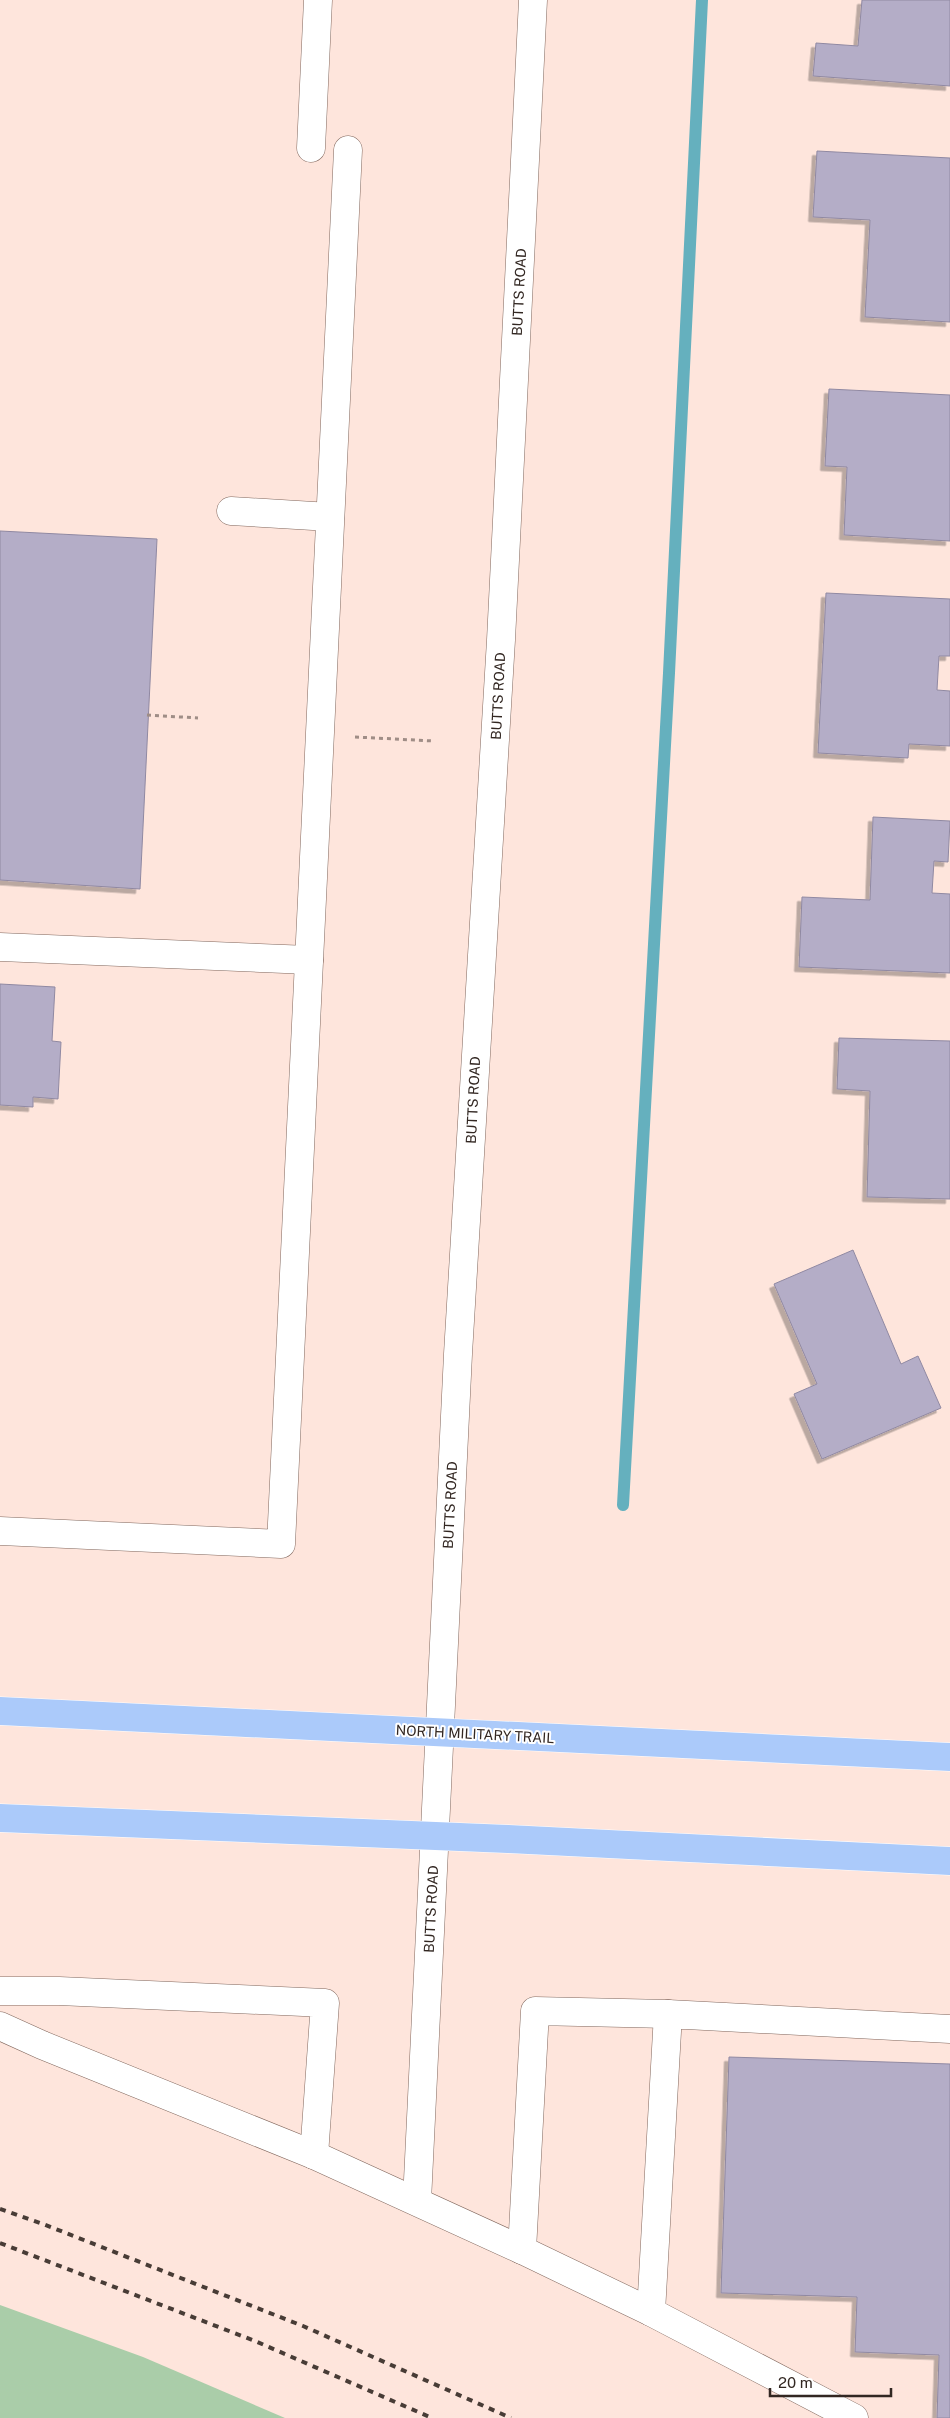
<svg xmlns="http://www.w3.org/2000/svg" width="950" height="2418" font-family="'Public Sans',sans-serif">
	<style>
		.green { fill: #aacda9 }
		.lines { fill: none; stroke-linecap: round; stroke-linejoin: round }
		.stream { stroke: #65b0be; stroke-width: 12 }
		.building { fill: #b4adc7; stroke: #9089a2; filter: url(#shadow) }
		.minor-casing { stroke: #82685e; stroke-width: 29 }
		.major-casing { stroke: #fff; stroke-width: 29 }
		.path { stroke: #9f8d86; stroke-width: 3; stroke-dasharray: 4 4; stroke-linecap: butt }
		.minor { stroke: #fff; stroke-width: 28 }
		.major { stroke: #abcafa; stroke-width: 28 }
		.rail { stroke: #483c36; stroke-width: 4; stroke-dasharray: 6 6; stroke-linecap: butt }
		.labels { text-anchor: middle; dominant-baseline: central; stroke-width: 4; stroke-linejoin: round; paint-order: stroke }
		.street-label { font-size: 14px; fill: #322722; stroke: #fff }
	</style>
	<defs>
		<filter id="shadow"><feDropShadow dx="-4.5" dy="4.5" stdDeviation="0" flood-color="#0004"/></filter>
	</defs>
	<rect width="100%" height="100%" fill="#fee5dc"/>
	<!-- green -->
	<path class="green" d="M 0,2305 L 143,2357 L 285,2418 L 0,2418 Z"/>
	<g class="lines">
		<!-- stream -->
		<path class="stream" d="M 623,1505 L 669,673 L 702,0"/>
	</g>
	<!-- building -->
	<g class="building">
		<path d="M 862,0 L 950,0 L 950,86 L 813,76 L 816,43 L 858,46 Z"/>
		<path d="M 817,151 L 950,158 L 950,322 L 865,317 L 870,220 L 813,217 Z"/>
		<path d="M 829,389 L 950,395 L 950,541 L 844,535 L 847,467 L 825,466 Z"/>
		<path d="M 0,531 L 157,539 L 140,889 L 0,880 Z"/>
		<path d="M 826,593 L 950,599 L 950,656 L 939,656 L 937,690 L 950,691 L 950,746 L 909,744 L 908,758 L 818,753 Z"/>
		<path d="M 873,817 L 950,821 L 948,862 L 934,861 L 932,893 L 950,894 L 950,973 L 799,967 L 802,897 L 870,900 Z"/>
		<path d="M 0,984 L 55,987 L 52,1041 L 61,1042 L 58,1099 L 33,1097 L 33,1107 L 0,1105 Z"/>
		<path d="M 839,1038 L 950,1041 L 950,1199 L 867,1197 L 870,1091 L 837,1089 Z"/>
		<path d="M 853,1250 L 901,1364 L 918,1356 L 941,1408 L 822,1459 L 794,1394 L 817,1384 L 774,1284 Z"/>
		<path d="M 729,2057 L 950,2064 L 950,2418 L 937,2418 L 939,2355 L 855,2352 L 857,2297 L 721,2293 Z"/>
	</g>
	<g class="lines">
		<defs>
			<g id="minor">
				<path d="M 311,148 L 318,0"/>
				<path d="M 231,511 L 330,517"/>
				<path d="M 0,947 L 309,960"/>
				<path d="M 0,1531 L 281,1544 L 348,150"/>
				<path d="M 0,1991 L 59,1991 L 325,2003 L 314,2155"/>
				<path d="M 0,2026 L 42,2045 L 314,2155 L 522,2250"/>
				<path d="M 417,2201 L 458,1354 L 501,640 L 533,0"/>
				<path d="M 651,2312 L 522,2250 L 535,2011 L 668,2014"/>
				<path d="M 854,2418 L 651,2312 L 668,2014 L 950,2029"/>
			</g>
			<g id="major">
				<path d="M 0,1711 L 950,1757"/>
				<path d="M 0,1818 L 508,1839 L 950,1861"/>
			</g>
		</defs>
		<!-- minor casing -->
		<use href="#minor" class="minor-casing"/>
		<!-- major casing -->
		<use href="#major" class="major-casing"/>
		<!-- path -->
		<g class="path">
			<path d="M 147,715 L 198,718"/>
			<path d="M 355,737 L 434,741"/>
		</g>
		<!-- minor -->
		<use href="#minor" class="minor"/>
		<!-- major -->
		<use href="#major" class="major"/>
		<!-- rail -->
		<g class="rail">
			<path d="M 0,2209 L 43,2224 L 303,2326 L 511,2418"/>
			<path d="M 0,2243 L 255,2341 L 432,2418"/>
		</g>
	</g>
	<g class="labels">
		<!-- street labels -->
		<g class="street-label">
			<text transform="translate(519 292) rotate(-87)">BUTTS ROAD</text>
			<text transform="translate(498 696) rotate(-87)">BUTTS ROAD</text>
			<text transform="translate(473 1100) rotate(-87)">BUTTS ROAD</text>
			<text transform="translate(450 1505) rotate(-87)">BUTTS ROAD</text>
			<text transform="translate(475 1734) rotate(3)">NORTH MILITARY TRAIL</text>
			<text transform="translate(431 1909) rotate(-87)">BUTTS ROAD</text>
		</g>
	</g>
	<!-- scale -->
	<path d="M770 2388v8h121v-8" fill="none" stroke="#322722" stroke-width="2.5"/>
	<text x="778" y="2388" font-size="15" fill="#322722" stroke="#ffffff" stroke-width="4" paint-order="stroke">20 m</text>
</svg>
